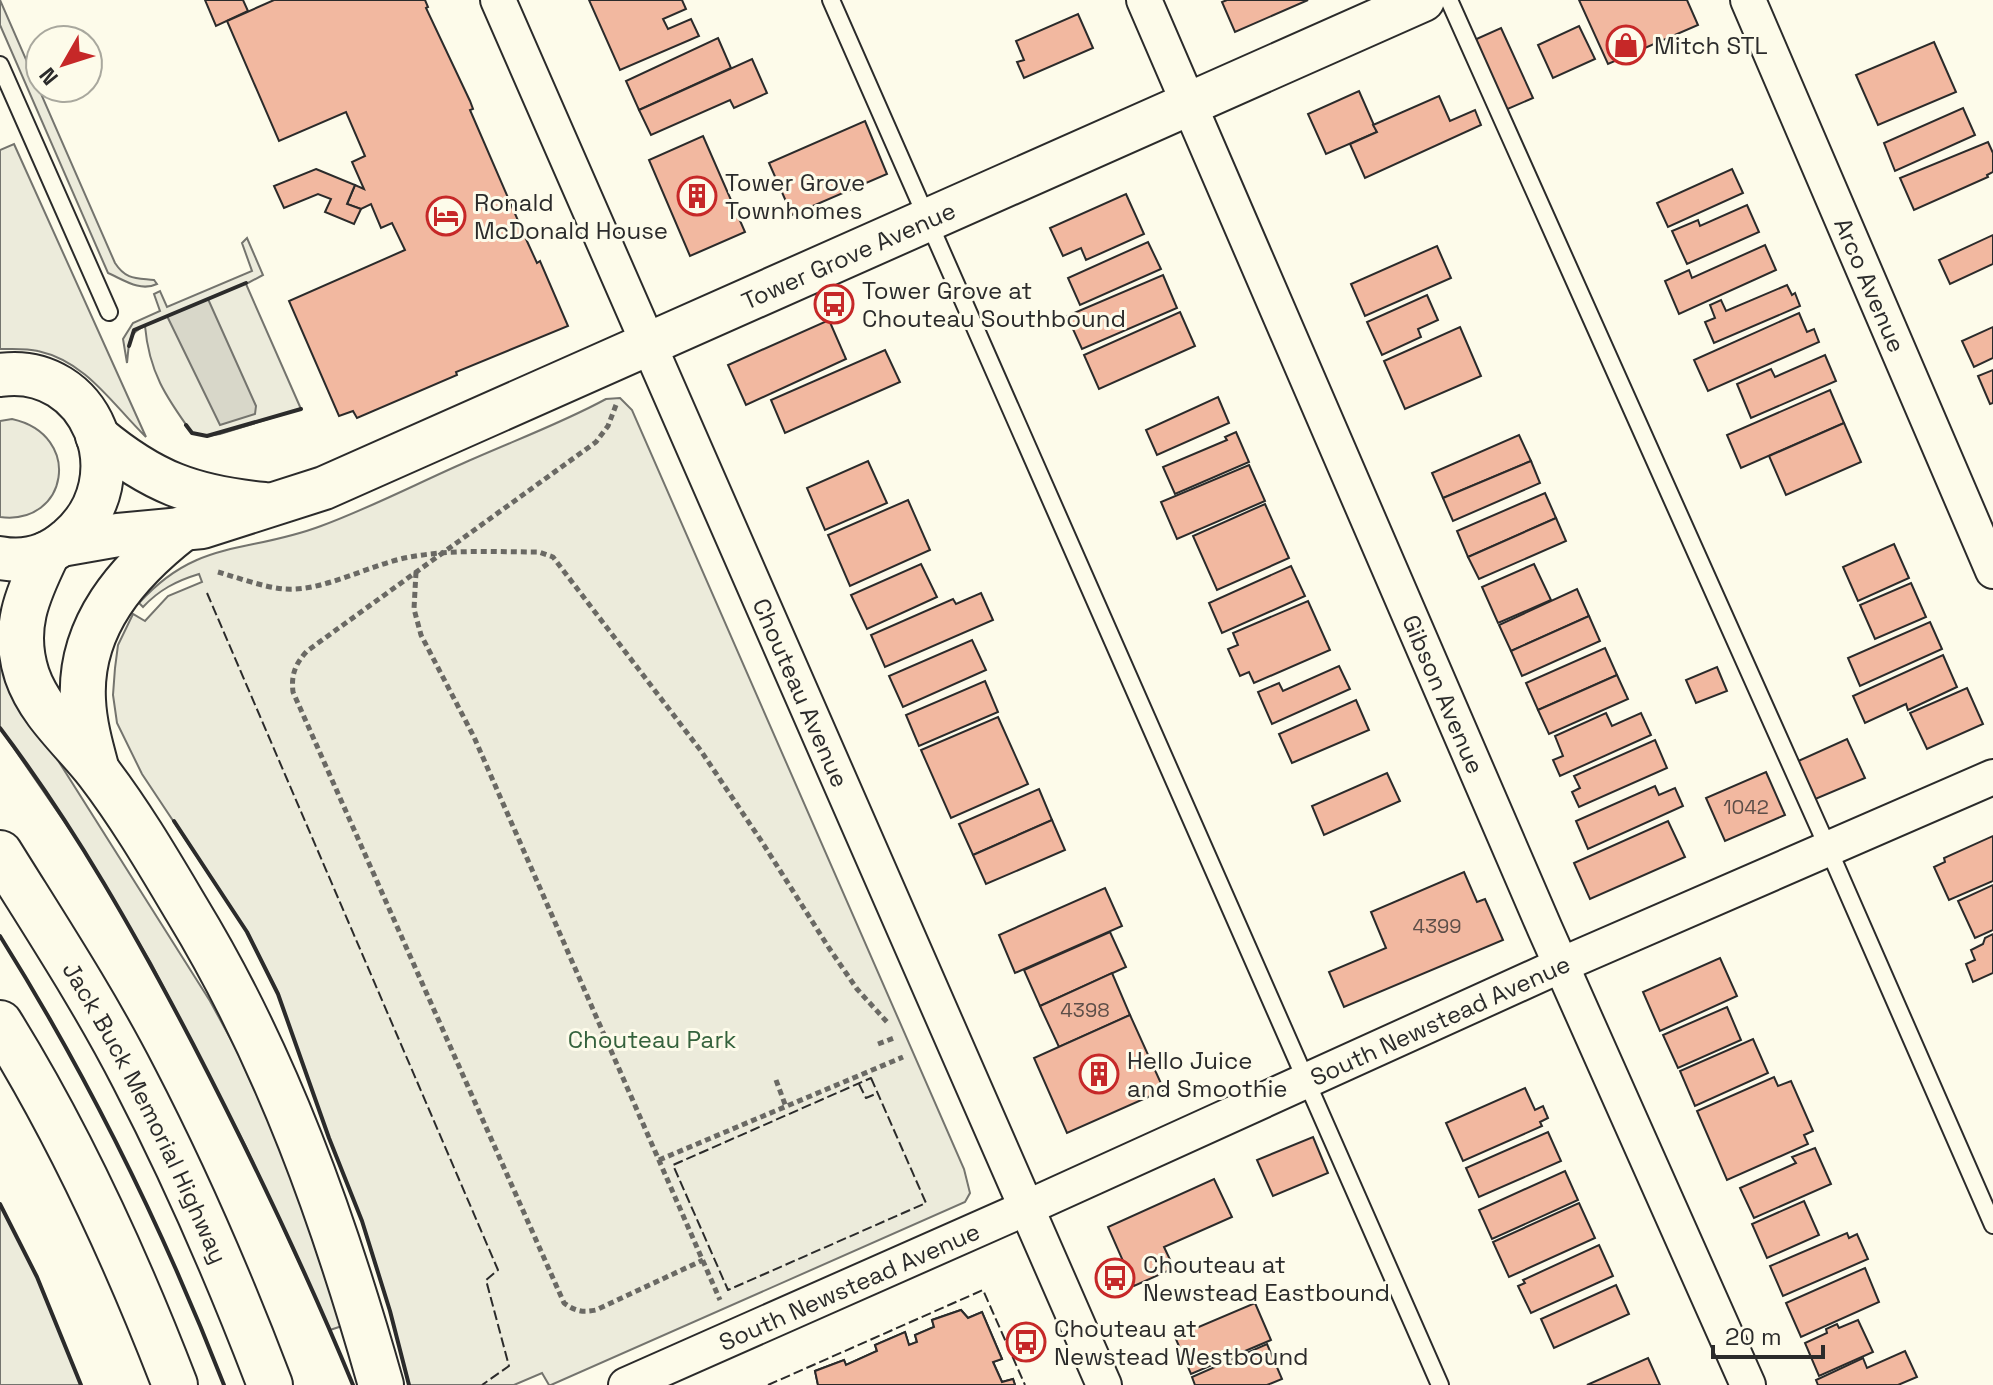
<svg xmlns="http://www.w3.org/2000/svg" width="1993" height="1385" font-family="'Space Grotesk',sans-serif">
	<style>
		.green { fill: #ecebdb; stroke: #74746e; stroke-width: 2 }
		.water { fill: #d8d7c9; stroke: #74746e; stroke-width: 2 }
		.building { fill: #f2b8a0; stroke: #2b2b2b; stroke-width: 2 }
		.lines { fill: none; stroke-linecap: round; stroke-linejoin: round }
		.service-casing { stroke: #2b2b2b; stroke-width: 20 }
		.minor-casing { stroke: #2b2b2b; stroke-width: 38 }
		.tertiary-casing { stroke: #2b2b2b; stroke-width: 46 }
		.motorway-casing { stroke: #2b2b2b; stroke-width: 48 }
		.path { stroke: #6a6964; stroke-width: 5; stroke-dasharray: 6 4; stroke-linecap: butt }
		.service { stroke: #fdfbea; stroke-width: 16 }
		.minor { stroke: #fdfbea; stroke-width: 34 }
		.tertiary { stroke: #fdfbea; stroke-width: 42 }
		.motorway { stroke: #fdfbea; stroke-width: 44 }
		.fence { stroke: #2b2b2b; stroke-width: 2; stroke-dasharray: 10 4; stroke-linecap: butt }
		.wall { stroke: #2b2b2b; stroke-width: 4 }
		.labels { text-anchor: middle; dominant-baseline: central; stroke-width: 6; stroke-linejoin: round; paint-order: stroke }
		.number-label { font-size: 20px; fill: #5d4e48 }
		.poi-label { font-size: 24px; fill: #2b2b2b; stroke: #fdfbea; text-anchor: start }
		.street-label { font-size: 24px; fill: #2b2b2b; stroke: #fdfbea }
		.park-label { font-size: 24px; fill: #34623c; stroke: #fdfbea }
	</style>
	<rect width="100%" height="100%" fill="#fdfbea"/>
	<!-- green -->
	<g class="green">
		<path d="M 0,0 L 115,263 C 126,280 136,278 154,280 L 157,284 C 140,292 124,280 108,273 L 0,25 Z"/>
		<path d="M 14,144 L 146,437 C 112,404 87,362 38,351 C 26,348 12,349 0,349 L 0,150 Z"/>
		<path d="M 247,238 L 263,275 L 246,284 L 301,409 L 220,434 L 207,436 L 192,433 C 166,397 149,372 145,326 C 127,333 129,346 127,363 L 123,339 L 133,323 L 160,311 L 154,294 L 160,291 L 167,307 L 252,271 L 242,243 Z"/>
		<path d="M 620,398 L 632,410 L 964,1169 L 970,1193 L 965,1202 L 551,1385 L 549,1385 L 542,1373 L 514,1385 L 409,1385 L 390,1310 L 362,1221 L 329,1138 L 278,994 L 247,932 L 142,774 L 117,723 L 113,695 L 115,668 L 118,645 L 133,614 L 145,621 L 168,596 L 202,582 L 199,574 C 176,581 159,590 143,607 L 139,603 C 198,538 247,554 321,526 C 370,508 418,483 466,462 C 513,441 562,423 606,399 Z"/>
		<path d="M 12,419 C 84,435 68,526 0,517 L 0,421 Z"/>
		<path d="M 0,630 L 23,705 L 210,1001 L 235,1047 L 284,1155 L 342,1326 L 330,1330 L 246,1147 L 151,963 L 81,846 L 0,728 Z"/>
		<path d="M 0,1204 L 37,1277 L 81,1385 L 0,1385 Z"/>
	</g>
	<!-- water -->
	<path class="water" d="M 208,299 L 256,406 L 255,414 L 220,425 L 167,316 Z"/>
	<!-- building -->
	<g class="building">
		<path d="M 205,0 L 243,0 L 248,11 L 216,26 Z"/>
		<path d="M 274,0 L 425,0 L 428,7 L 426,8 L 470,101 L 473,109 L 470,110 L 526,239 L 537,263 L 540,261 L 568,326 L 456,372 L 457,375 L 357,418 L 353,411 L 339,416 L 289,301 L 405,250 L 392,223 L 381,228 L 371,204 L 361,209 L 347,204 L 355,185 L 364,189 L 352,162 L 365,156 L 346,112 L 279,141 L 227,21 Z"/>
		<path d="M 589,0 L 682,0 L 686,9 L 663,19 L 668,29 L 691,19 L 699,36 L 620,70 Z"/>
		<path d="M 1227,0 L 1308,0 L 1235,32 L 1222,2 Z"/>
		<path d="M 1579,0 L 1687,0 L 1698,25 L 1608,64 Z"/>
		<path d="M 1078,14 L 1093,48 L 1024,78 L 1017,62 L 1024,60 L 1016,41 Z"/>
		<path d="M 1579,26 L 1595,59 L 1553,78 L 1538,45 Z"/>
		<path d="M 1501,28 L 1533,98 L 1503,111 L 1472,41 Z"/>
		<path d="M 718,38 L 731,68 L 639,110 L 626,81 Z"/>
		<path d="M 1934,42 L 1956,92 L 1878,125 L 1856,75 Z"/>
		<path d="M 752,59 L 767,93 L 734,108 L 730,100 L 651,135 L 639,110 Z"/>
		<path d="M 1359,91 L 1377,132 L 1326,154 L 1308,114 Z"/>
		<path d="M 1439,96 L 1450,121 L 1475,110 L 1481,125 L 1365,178 L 1350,144 L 1377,132 L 1373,125 Z"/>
		<path d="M 1963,108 L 1975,135 L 1895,171 L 1884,143 Z"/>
		<path d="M 865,121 L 887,174 L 792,215 L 769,163 Z"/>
		<path d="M 703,136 L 745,232 L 690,256 L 649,160 Z"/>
		<path d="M 1988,142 L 1993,153 L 1993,172 L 1987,175 L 1988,177 L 1914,210 L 1900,178 Z"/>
		<path d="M 316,169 L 355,185 L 347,204 L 361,209 L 354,224 L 325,212 L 331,199 L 318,194 L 284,208 L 274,186 Z"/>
		<path d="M 1732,169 L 1743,193 L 1668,227 L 1657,203 Z"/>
		<path d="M 1126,194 L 1144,234 L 1086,260 L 1081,248 L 1063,256 L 1050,228 Z"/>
		<path d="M 1747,205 L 1759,232 L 1687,264 L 1672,231 L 1698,220 L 1700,226 Z"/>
		<path d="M 1993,235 L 1993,264 L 1950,284 L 1939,260 Z"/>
		<path d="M 1148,242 L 1161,269 L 1080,305 L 1068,278 Z"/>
		<path d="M 1765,245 L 1776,270 L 1679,314 L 1665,281 L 1689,270 L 1692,278 Z"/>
		<path d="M 1437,246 L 1451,278 L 1365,316 L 1351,284 Z"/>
		<path d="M 1163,275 L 1177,308 L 1082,349 L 1067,316 Z"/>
		<path d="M 1787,285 L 1792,295 L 1795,293 L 1800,306 L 1714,343 L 1705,322 L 1715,318 L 1710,305 L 1721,300 L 1726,311 Z"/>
		<path d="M 1427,295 L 1438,320 L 1418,329 L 1421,337 L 1382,355 L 1367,322 Z"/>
		<path d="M 1180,312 L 1195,346 L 1099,389 L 1084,355 Z"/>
		<path d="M 1799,313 L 1807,332 L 1814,329 L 1819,342 L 1708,391 L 1694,360 Z"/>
		<path d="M 829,320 L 846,359 L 746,405 L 728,365 Z"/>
		<path d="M 1460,327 L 1481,376 L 1405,409 L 1384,361 Z"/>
		<path d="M 1993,327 L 1993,358 L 1974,367 L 1962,341 Z"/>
		<path d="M 885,350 L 900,382 L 785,433 L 771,400 Z"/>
		<path d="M 1825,355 L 1836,381 L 1751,418 L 1737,384 L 1771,369 L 1775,377 Z"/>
		<path d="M 1993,370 L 1993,403 L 1990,404 L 1978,376 Z"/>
		<path d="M 1830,390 L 1844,423 L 1741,468 L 1727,435 Z"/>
		<path d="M 1218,397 L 1229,423 L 1157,455 L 1146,430 Z"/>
		<path d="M 1844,423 L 1861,462 L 1786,495 L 1769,456 Z"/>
		<path d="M 1236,432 L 1249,462 L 1175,494 L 1163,467 L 1227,440 L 1225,437 Z"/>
		<path d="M 1519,435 L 1531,461 L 1443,498 L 1432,473 Z"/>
		<path d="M 868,461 L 887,503 L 825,530 L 807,488 Z"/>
		<path d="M 1531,461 L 1540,483 L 1453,521 L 1443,498 Z"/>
		<path d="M 1249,465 L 1265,501 L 1177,539 L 1161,502 Z"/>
		<path d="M 1545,493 L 1556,518 L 1468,557 L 1457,531 Z"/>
		<path d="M 908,500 L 930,550 L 850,586 L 828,535 Z"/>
		<path d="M 1265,504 L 1289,558 L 1217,590 L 1193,536 Z"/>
		<path d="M 1556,518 L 1566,541 L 1479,579 L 1468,557 Z"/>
		<path d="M 1894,544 L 1909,578 L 1858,601 L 1843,567 Z"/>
		<path d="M 921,564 L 937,597 L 867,629 L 851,595 Z"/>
		<path d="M 1534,564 L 1551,600 L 1498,623 L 1482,587 Z"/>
		<path d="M 1291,566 L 1305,596 L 1222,633 L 1209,603 Z"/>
		<path d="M 1911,583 L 1926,617 L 1875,639 L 1860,605 Z"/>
		<path d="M 1577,589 L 1589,616 L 1511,651 L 1499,625 Z"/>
		<path d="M 981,593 L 993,620 L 885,667 L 871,635 L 953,599 L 956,604 Z"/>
		<path d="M 1308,601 L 1330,650 L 1254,683 L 1249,672 L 1240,676 L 1228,649 L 1238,645 L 1233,633 Z"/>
		<path d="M 1589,616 L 1600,641 L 1522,676 L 1511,651 Z"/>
		<path d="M 1930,622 L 1942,649 L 1860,686 L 1848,658 Z"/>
		<path d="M 972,640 L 986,670 L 903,707 L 889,676 Z"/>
		<path d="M 1605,648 L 1617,675 L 1538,710 L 1526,683 Z"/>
		<path d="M 1943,655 L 1957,687 L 1908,710 L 1906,704 L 1865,723 L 1853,696 Z"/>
		<path d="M 1339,666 L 1350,689 L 1272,724 L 1258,692 L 1279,683 L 1283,691 Z"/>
		<path d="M 1717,667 L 1727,691 L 1696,703 L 1686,680 Z"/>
		<path d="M 1617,675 L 1628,699 L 1549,734 L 1538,710 Z"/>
		<path d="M 985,681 L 998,712 L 919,746 L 906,715 Z"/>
		<path d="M 1967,688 L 1983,724 L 1927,749 L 1910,713 Z"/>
		<path d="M 1356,700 L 1369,730 L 1292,763 L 1279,734 Z"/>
		<path d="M 1606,713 L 1612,726 L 1641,713 L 1651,735 L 1560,776 L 1553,760 L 1563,756 L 1555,736 Z"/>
		<path d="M 998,717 L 1028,784 L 951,818 L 921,750 Z"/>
		<path d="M 1847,739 L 1865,778 L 1813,800 L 1796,762 Z"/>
		<path d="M 1655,740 L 1667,768 L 1579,807 L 1572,792 L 1580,788 L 1574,776 Z"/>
		<path d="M 1766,772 L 1785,815 L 1725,841 L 1706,798 Z"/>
		<path d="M 1387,773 L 1400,801 L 1324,835 L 1312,806 Z"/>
		<path d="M 1655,786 L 1659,795 L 1675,788 L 1683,806 L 1588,849 L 1576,821 Z"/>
		<path d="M 1039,789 L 1052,820 L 973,855 L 959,824 Z"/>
		<path d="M 1052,820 L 1065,850 L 986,884 L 973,855 Z"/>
		<path d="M 1668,821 L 1685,857 L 1590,899 L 1574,863 Z"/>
		<path d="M 1993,836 L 1993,881 L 1949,900 L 1934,867 L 1945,862 L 1944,858 Z"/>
		<path d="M 1464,872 L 1477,902 L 1485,899 L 1503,940 L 1344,1007 L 1329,972 L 1386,948 L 1371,912 Z"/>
		<path d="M 1993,885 L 1993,930 L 1975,938 L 1958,901 Z"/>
		<path d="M 1105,888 L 1122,926 L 1015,973 L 999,935 Z"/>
		<path d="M 1110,932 L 1126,967 L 1040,1006 L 1024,970 Z"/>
		<path d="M 1993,934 L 1993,973 L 1973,982 L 1966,964 L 1975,960 L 1971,950 L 1983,944 L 1985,938 Z"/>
		<path d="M 1720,958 L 1737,996 L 1660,1031 L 1643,992 Z"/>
		<path d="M 1112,973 L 1130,1015 L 1059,1047 L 1040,1006 Z"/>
		<path d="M 1727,1007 L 1741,1040 L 1678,1068 L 1663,1035 Z"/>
		<path d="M 1130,1015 L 1164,1090 L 1067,1133 L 1034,1058 Z"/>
		<path d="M 1753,1039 L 1768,1073 L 1695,1106 L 1680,1071 Z"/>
		<path d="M 1774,1077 L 1778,1086 L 1791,1081 L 1813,1131 L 1804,1135 L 1808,1144 L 1727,1180 L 1697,1111 Z"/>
		<path d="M 1525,1088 L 1535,1110 L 1543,1106 L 1548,1118 L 1540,1122 L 1542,1126 L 1463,1161 L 1446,1123 Z"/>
		<path d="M 1548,1132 L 1561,1161 L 1479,1197 L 1466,1168 Z"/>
		<path d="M 1313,1137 L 1328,1173 L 1273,1196 L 1257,1160 Z"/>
		<path d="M 1815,1148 L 1831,1184 L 1754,1218 L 1740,1188 L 1796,1163 L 1792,1157 Z"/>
		<path d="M 1565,1171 L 1578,1200 L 1492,1239 L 1479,1210 Z"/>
		<path d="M 1214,1179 L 1232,1217 L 1164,1247 L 1174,1268 L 1134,1286 L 1108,1227 Z"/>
		<path d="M 1804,1201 L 1819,1235 L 1767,1258 L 1752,1224 Z"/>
		<path d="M 1579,1203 L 1595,1238 L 1509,1277 L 1493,1242 Z"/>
		<path d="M 1847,1233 L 1849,1238 L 1857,1234 L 1868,1259 L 1783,1296 L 1770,1266 Z"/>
		<path d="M 1599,1245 L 1613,1276 L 1531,1313 L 1518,1286 L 1525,1283 L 1523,1280 Z"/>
		<path d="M 1865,1268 L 1879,1302 L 1801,1337 L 1786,1303 Z"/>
		<path d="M 1616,1285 L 1629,1314 L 1554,1348 L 1541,1319 Z"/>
		<path d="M 1255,1303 L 1271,1340 L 1191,1374 L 1175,1337 Z"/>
		<path d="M 961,1310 L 968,1318 L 982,1312 L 1002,1359 L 993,1362 L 1002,1382 L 1013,1379 L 1015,1385 L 818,1385 L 815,1371 L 844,1360 L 846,1365 L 877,1351 L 875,1345 L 905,1332 L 909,1345 L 917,1342 L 915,1335 L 934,1327 L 932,1320 Z"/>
		<path d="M 961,1310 L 968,1318 L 982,1312 L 1002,1359 L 993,1362 L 1002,1382 L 1013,1379 L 1015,1385 L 818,1385 L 815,1371 L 844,1360 L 846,1365 L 877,1351 L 875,1345 L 905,1332 L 909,1345 L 917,1342 L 915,1335 L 934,1327 L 932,1320 Z"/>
		<path d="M 1858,1320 L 1873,1352 L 1819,1376 L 1805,1343 L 1827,1333 L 1826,1329 L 1837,1324 L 1839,1328 Z"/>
		<path d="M 1267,1344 L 1282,1379 L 1267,1385 L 1195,1385 L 1192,1377 Z"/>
		<path d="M 1905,1351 L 1917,1377 L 1898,1385 L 1818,1385 L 1816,1380 L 1863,1358 L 1867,1368 Z"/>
		<path d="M 1648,1358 L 1660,1385 L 1587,1385 Z"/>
	</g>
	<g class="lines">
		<defs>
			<g id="service">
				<path d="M 831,0 L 1440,1385"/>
				<path d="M 1449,0 L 1828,848 L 1993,1225"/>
				<path d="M 0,65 L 109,312"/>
			</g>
			<g id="minor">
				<path id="s1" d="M 498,0 L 1104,1385"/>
				<path id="s2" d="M 1144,0 L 1545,929 L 1748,1385"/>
				<path id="s3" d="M 1748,0 L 1993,571"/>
				<path id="s4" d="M 626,1385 L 1026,1208 L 1561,965 L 1993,777"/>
			</g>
			<g id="tertiary">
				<path d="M 0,375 C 92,362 139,479 68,539 C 49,556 26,563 0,558"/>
				<path d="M 97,436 C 152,482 193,497 264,504"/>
				<path id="s5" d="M 61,545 L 118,535 L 202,527 L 324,488 L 1423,0"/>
			</g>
			<g id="motorway">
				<path d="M 47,554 C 27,595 12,629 27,675 C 40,713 74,741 98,772 C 131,815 159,863 187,910 C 277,1058 334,1219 381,1385"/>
				<path d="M 96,767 C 90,745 84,723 83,700 C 79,626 128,571 182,529"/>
				<path id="s6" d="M 0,853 C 46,927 94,1000 134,1078 C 186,1178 230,1280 270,1385"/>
				<path d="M 0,1023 C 69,1134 128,1263 175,1385"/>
			</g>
		</defs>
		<!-- service casing -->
		<use href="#service" class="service-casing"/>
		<!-- minor casing -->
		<use href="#minor" class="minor-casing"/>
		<!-- tertiary casing -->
		<use href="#tertiary" class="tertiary-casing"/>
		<!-- motorway casing -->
		<use href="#motorway" class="motorway-casing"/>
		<!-- path -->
		<g class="path">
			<path d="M 616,405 L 608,426 L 596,442 L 307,651 C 295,664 291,675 293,692 L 564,1303 C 575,1311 582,1313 596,1310 L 703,1260"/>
			<path d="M 218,572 C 239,578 263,587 284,589 C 324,592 370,564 410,557 C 452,549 496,552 539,552 L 553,557 L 701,751 L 762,842 L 829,948 L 857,989 L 887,1022"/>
			<path d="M 416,572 L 414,609 L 421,635 L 474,737 L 720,1300"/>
			<path d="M 878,1044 L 894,1038"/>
			<path d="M 776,1080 L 786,1107"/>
			<path d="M 659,1160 L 903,1057"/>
		</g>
		<!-- service -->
		<use href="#service" class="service"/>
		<!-- minor -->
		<use href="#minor" class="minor"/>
		<!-- tertiary -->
		<use href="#tertiary" class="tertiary"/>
		<!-- motorway -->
		<use href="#motorway" class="motorway"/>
		<!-- fence -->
		<g class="fence">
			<path d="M 207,593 L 498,1270 L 486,1280 L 509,1366 L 482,1385"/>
			<path d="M 871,1078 L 926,1203 L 728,1290 L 673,1165 Z"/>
			<path d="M 859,1084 L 866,1098 L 878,1093"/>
			<path d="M 768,1385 L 983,1290 L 1025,1385"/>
		</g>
		<!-- wall -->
		<g class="wall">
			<path d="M 129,346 L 134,330 L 246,283"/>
			<path d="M 186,425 L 192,433 L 207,436 L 301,409"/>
			<path d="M 0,728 C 75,827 136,935 193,1044 C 251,1156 305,1269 353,1385"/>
			<path d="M 174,821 L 247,932 L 278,994 L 329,1138 L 362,1221 L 390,1311 L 409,1385"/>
			<path d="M 0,936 C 89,1078 163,1229 224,1385"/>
			<path d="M 0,1204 L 37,1277 L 81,1385"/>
		</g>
	</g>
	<!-- icons -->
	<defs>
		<symbol id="shop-ring" viewBox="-11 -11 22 22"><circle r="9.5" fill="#fdfbea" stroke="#c62828" stroke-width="1.5"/><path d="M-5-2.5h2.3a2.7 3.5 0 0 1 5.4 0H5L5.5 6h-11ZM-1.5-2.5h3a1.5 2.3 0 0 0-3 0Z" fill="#c62828"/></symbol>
		<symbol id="building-ring" viewBox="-11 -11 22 22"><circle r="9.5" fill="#fdfbea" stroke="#c62828" stroke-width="1.5"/><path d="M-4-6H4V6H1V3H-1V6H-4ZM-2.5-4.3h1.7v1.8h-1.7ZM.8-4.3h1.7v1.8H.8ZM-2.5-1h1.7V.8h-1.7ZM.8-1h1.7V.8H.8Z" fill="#c62828"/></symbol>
		<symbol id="hotel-ring" viewBox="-11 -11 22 22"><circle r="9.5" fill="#fdfbea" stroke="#c62828" stroke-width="1.5"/><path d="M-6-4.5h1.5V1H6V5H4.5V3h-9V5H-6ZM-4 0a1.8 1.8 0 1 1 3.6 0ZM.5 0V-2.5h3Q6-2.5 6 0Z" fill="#c62828"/></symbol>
		<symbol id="bus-ring" viewBox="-11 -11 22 22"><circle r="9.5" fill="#fdfbea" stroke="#c62828" stroke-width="1.5"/><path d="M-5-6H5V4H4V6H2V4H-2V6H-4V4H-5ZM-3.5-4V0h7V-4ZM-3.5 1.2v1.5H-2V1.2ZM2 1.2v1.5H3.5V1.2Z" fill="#c62828"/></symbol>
	</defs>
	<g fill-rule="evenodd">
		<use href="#shop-ring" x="1604" y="23" width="44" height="44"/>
		<use href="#building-ring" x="675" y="174" width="44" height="44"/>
		<use href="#hotel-ring" x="424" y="194" width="44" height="44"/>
		<use href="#bus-ring" x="812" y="282" width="44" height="44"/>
		<use href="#building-ring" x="1077" y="1052" width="44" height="44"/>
		<use href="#bus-ring" x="1093" y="1256" width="44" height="44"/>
		<use href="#bus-ring" x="1004" y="1320" width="44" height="44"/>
	</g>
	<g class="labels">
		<!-- number labels -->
		<g class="number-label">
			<text x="1746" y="807">1042</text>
			<text x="1437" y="926">4399</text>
			<text x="1085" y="1010">4398</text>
		</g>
		<!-- poi labels -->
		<g class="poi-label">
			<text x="1654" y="45">Mitch STL</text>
			<text x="725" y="182">Tower Grove<tspan x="725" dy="28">Townhomes</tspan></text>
			<text x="474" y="202">Ronald<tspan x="474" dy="28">McDonald House</tspan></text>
			<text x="862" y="290">Tower Grove at<tspan x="862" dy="28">Chouteau Southbound</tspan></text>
			<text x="1127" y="1060">Hello Juice<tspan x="1127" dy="28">and Smoothie</tspan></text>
			<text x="1143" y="1264">Chouteau at<tspan x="1143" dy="28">Newstead Eastbound</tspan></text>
			<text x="1054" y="1328">Chouteau at<tspan x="1054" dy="28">Newstead Westbound</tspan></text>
		</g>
		<!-- street labels -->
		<g class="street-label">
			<text stroke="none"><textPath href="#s5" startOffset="844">Tower Grove Avenue</textPath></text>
			<text stroke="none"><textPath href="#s3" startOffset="310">Arco Avenue</textPath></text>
			<text stroke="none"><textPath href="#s1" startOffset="756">Chouteau Avenue</textPath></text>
			<text stroke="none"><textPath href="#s2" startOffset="756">Gibson Avenue</textPath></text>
			<text stroke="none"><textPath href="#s4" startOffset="892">South Newstead Avenue</textPath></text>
			<text stroke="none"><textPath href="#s6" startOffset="298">Jack Buck Memorial Highway</textPath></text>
			<text stroke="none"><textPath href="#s4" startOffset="244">South Newstead Avenue</textPath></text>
		</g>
		<!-- park labels -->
		<g class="park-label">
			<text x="652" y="1039">Chouteau Park</text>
		</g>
	</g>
	<!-- north arrow -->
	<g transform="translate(64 64) rotate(231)"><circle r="38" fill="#fdfbea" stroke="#a9a89e" stroke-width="2"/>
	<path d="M0-6L14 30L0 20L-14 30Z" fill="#c62828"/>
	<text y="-12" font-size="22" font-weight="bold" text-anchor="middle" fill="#2b2b2b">N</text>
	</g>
	<!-- scale -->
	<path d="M1713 1345v12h110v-12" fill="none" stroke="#2b2b2b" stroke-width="4"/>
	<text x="1725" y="1345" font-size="24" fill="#2b2b2b" stroke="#fdfbea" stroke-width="6" paint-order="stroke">20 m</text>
</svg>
